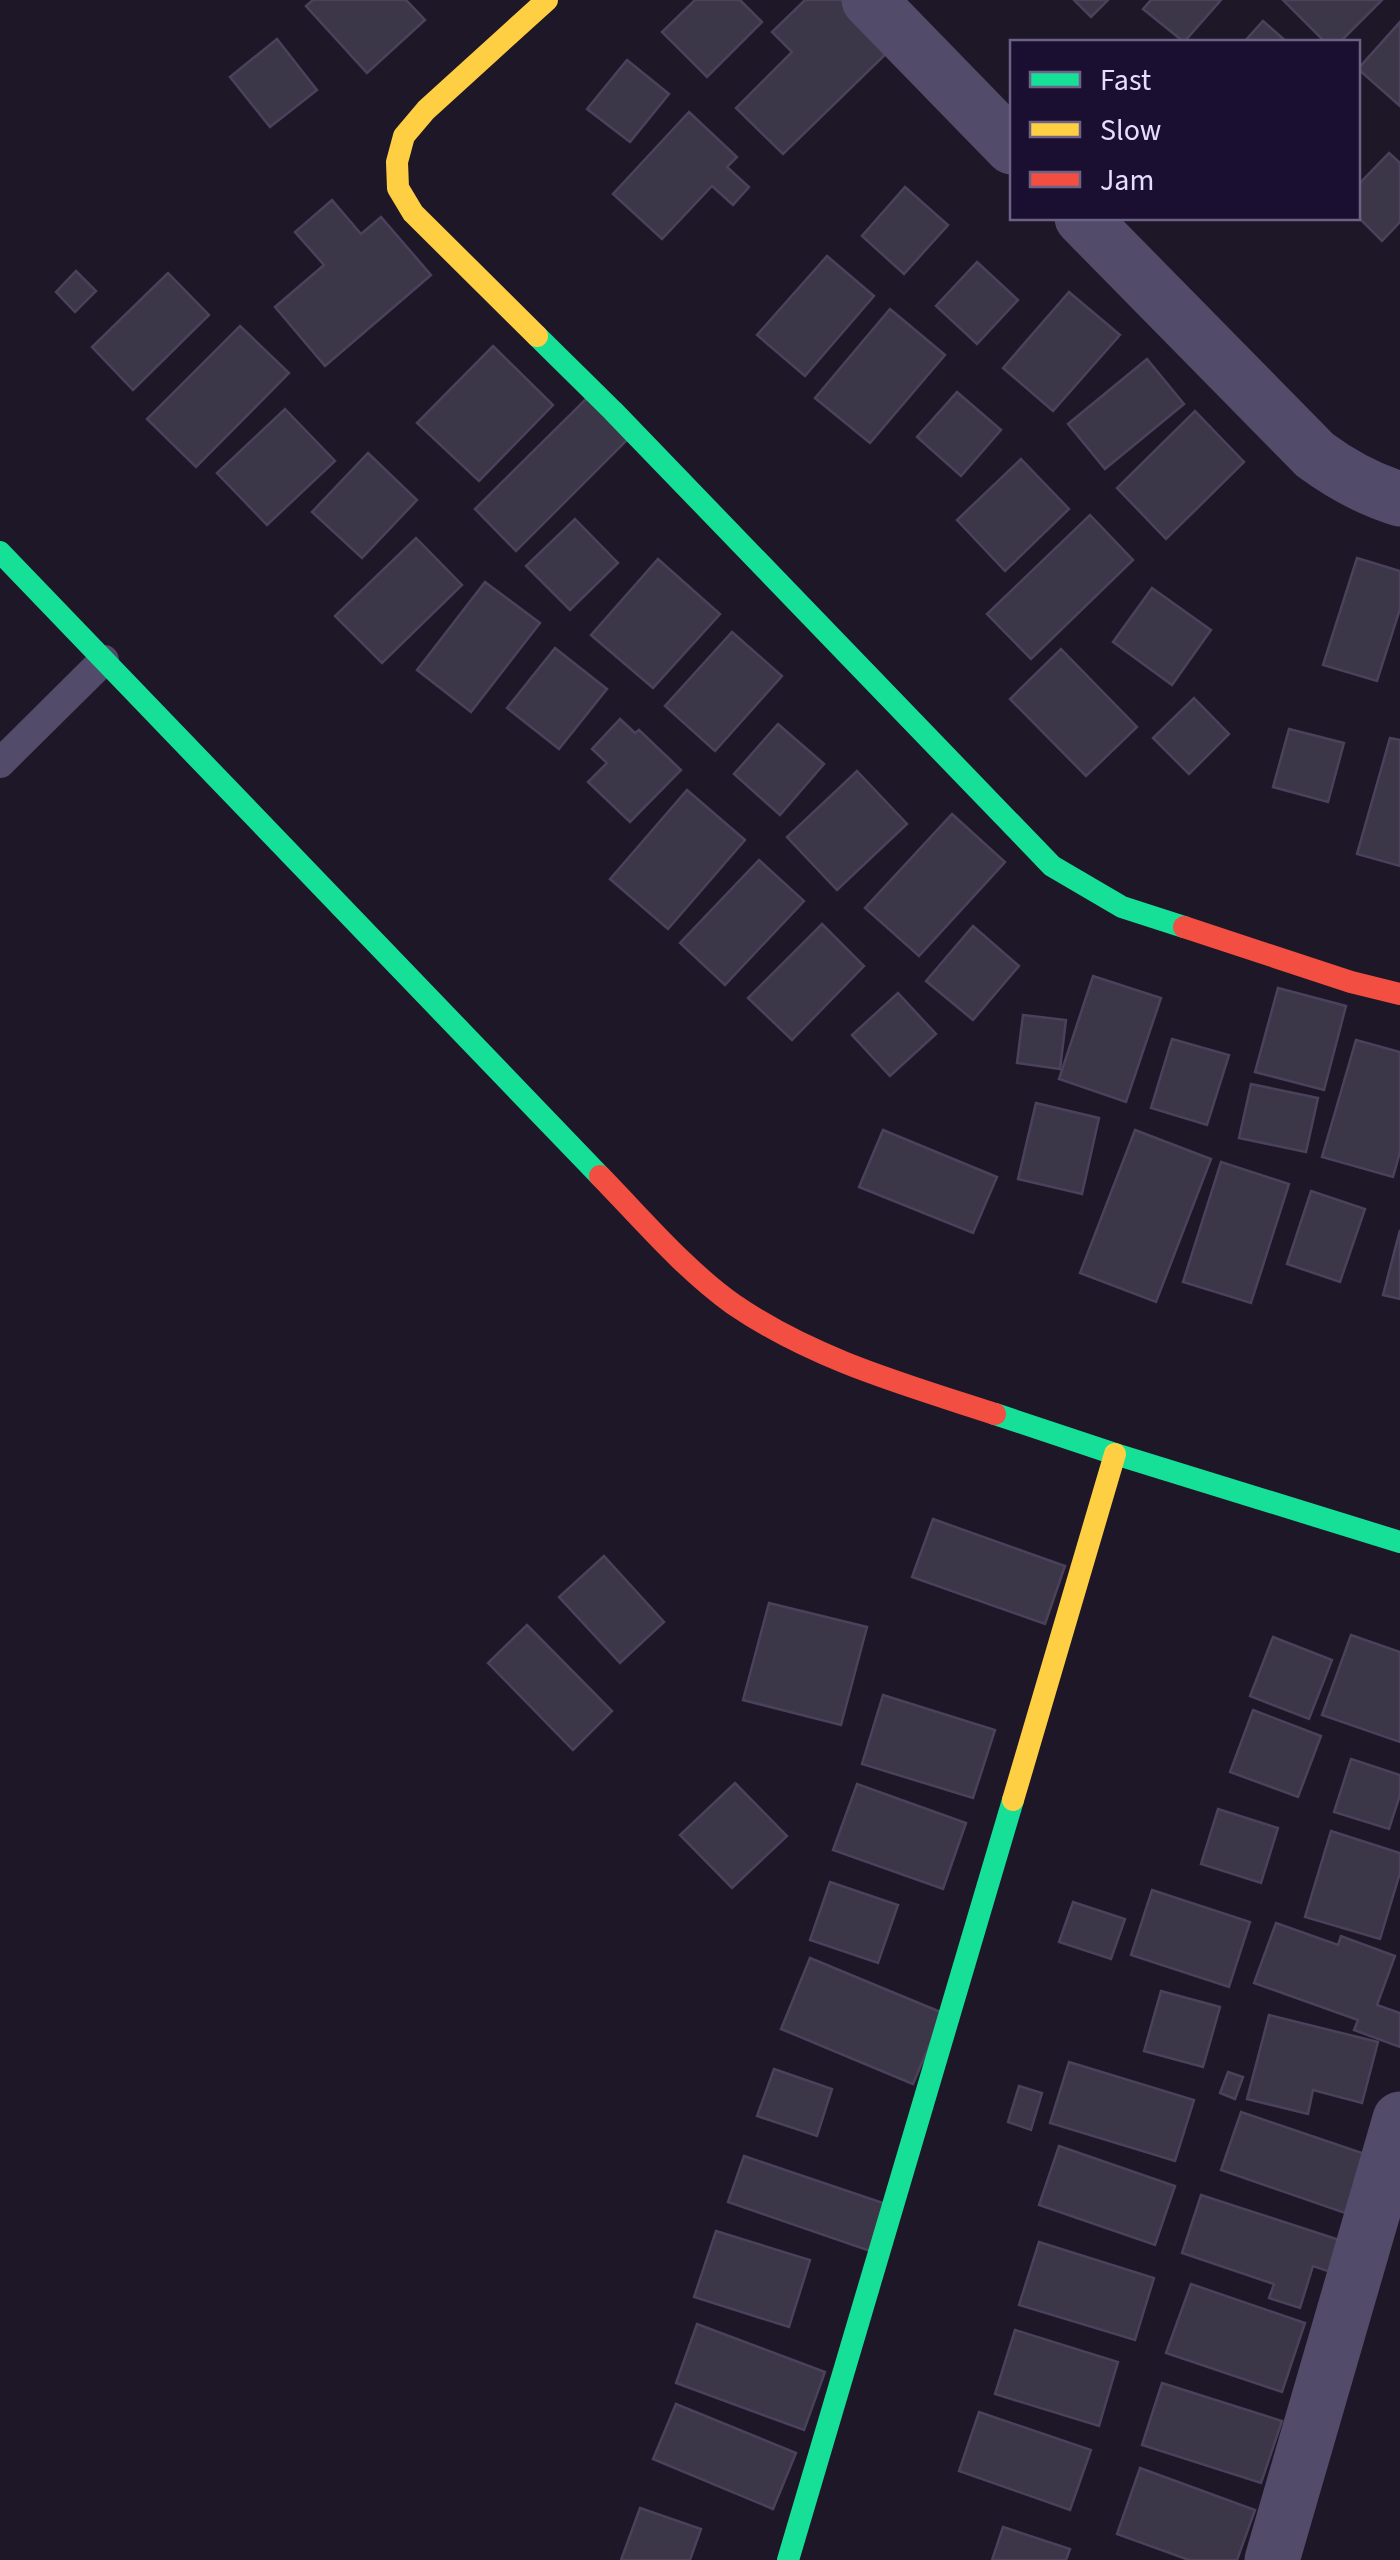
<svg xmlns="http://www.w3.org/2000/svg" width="1400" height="2560" font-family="'Source Sans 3',sans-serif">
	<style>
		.building { fill: #3c3649; stroke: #4a425b; stroke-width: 2.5 }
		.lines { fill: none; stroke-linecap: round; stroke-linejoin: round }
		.lane { stroke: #524b69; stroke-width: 30 }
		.street { stroke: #524b69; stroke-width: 55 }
		.fast { stroke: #16e098; stroke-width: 22 }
		.slow { stroke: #ffcf43; stroke-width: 22 }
		.jam { stroke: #f24e42; stroke-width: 22 }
	</style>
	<rect width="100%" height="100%" fill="#1d1728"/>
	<!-- building -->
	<g class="building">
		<path d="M 313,0 L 406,0 L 425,20 L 367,73 L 306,6 Z"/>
		<path d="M 695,0 L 740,0 L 762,22 L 707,77 L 662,32 Z"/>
		<path d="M 805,0 L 853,0 L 896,44 L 783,154 L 736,108 L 792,52 L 772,32 Z"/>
		<path d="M 1074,0 L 1108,0 L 1091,17 Z"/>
		<path d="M 1151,0 L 1221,0 L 1184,42 L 1143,9 Z"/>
		<path d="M 1283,0 L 1382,0 L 1340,42 L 1325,42 Z"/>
		<path d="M 1263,21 L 1287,42 L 1244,42 Z"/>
		<path d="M 1400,22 L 1400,106 L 1358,69 Z"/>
		<path d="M 277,39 L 317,90 L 270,127 L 230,77 Z"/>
		<path d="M 627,60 L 669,94 L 630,142 L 587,109 Z"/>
		<path d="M 689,112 L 737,157 L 727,167 L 749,187 L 733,205 L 712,186 L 662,239 L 613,194 Z"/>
		<path d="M 1389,153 L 1400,163 L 1400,222 L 1382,241 L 1358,217 L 1358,185 Z"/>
		<path d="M 905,187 L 948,225 L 904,274 L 862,236 Z"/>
		<path d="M 332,200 L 361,234 L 381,217 L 431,275 L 325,366 L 275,307 L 324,265 L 295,232 Z"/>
		<path d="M 827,256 L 874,296 L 805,376 L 757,335 Z"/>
		<path d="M 977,262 L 1018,300 L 977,344 L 936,306 Z"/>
		<path d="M 76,271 L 96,291 L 75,312 L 56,292 Z"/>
		<path d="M 168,273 L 209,315 L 133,390 L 92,347 Z"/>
		<path d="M 1069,292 L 1120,335 L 1053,411 L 1003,368 Z"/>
		<path d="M 890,309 L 945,355 L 870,443 L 815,398 Z"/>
		<path d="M 240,326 L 289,373 L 196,467 L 147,419 Z"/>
		<path d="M 493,346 L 553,405 L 479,481 L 417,423 Z"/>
		<path d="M 1147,359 L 1184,404 L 1105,469 L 1068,424 Z"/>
		<path d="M 957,392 L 1001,430 L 961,476 L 917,437 Z"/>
		<path d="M 587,398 L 628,439 L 516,551 L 475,509 Z"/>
		<path d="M 285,409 L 335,461 L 267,525 L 217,473 Z"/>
		<path d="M 1195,411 L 1244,462 L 1166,539 L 1117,488 Z"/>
		<path d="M 368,453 L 417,500 L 362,558 L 312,512 Z"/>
		<path d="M 1021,459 L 1069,509 L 1005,571 L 957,520 Z"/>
		<path d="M 1090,515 L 1133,560 L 1031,659 L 987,614 Z"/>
		<path d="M 575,519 L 618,563 L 570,610 L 526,566 Z"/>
		<path d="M 416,538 L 462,585 L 382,663 L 335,616 Z"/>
		<path d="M 1357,558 L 1400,571 L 1400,609 L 1377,681 L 1323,665 Z"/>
		<path d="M 658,559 L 720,614 L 653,688 L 591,635 Z"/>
		<path d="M 485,582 L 540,623 L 471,712 L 417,670 Z"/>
		<path d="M 1152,588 L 1211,630 L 1172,685 L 1113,642 Z"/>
		<path d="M 732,632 L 782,676 L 715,751 L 665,706 Z"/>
		<path d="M 555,648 L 607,689 L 559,749 L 507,708 Z"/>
		<path d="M 1061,649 L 1137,727 L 1086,776 L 1010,699 Z"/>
		<path d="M 1194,698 L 1229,734 L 1189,774 L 1153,738 Z"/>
		<path d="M 620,719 L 635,733 L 639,730 L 681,770 L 630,822 L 588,782 L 607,763 L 592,749 Z"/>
		<path d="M 778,724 L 824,764 L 780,815 L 734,774 Z"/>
		<path d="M 1289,729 L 1344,743 L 1328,802 L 1273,787 Z"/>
		<path d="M 1390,738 L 1400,740 L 1400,866 L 1357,854 Z"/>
		<path d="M 857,771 L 907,824 L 837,890 L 787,837 Z"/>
		<path d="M 687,790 L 745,840 L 668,929 L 610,879 Z"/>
		<path d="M 952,814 L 1005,862 L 919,956 L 865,908 Z"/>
		<path d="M 759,860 L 804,901 L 725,985 L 680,943 Z"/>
		<path d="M 822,924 L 864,966 L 792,1040 L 748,998 Z"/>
		<path d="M 973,926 L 1019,966 L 973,1020 L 926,981 Z"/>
		<path d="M 1093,976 L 1161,998 L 1126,1102 L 1059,1079 Z"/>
		<path d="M 1278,988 L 1346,1006 L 1324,1090 L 1255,1072 Z"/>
		<path d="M 898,993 L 936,1034 L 890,1076 L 852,1035 Z"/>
		<path d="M 1023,1015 L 1066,1020 L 1060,1069 L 1017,1063 Z"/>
		<path d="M 1172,1039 L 1229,1055 L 1207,1125 L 1151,1108 Z"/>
		<path d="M 1356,1040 L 1400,1052 L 1400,1152 L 1393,1177 L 1322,1157 Z"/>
		<path d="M 1251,1084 L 1318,1098 L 1306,1152 L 1239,1138 Z"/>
		<path d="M 1036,1103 L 1099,1118 L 1082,1194 L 1018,1179 Z"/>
		<path d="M 883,1130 L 997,1177 L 973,1233 L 859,1187 Z"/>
		<path d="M 1135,1130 L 1211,1159 L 1156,1302 L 1080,1273 Z"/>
		<path d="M 1221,1162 L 1289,1184 L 1251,1303 L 1183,1282 Z"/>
		<path d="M 1311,1191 L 1365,1209 L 1340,1282 L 1287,1264 Z"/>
		<path d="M 1400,1230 L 1400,1299 L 1383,1295 Z"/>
		<path d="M 933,1519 L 1065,1566 L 1045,1624 L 912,1577 Z"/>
		<path d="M 604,1556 L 664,1622 L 620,1663 L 559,1597 Z"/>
		<path d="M 769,1603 L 867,1627 L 841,1725 L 743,1700 Z"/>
		<path d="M 527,1625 L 612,1711 L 573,1750 L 488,1663 Z"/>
		<path d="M 1351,1635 L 1400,1652 L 1400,1742 L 1322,1715 Z"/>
		<path d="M 1273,1637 L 1332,1660 L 1309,1719 L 1250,1696 Z"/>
		<path d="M 883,1695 L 995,1730 L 973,1798 L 862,1764 Z"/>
		<path d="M 1253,1710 L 1321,1736 L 1298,1797 L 1230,1772 Z"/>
		<path d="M 1351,1759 L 1400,1775 L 1400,1795 L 1389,1829 L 1334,1812 Z"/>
		<path d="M 735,1783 L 787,1836 L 732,1888 L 680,1835 Z"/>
		<path d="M 857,1784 L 966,1823 L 943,1889 L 833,1850 Z"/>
		<path d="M 1218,1809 L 1278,1828 L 1261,1883 L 1201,1864 Z"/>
		<path d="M 1331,1831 L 1400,1853 L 1400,1873 L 1380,1939 L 1305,1917 Z"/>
		<path d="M 830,1882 L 898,1905 L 878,1963 L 810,1940 Z"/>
		<path d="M 1152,1890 L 1250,1922 L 1229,1987 L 1131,1955 Z"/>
		<path d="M 1073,1902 L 1125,1919 L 1111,1959 L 1059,1942 Z"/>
		<path d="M 1276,1923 L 1338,1945 L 1341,1936 L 1395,1956 L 1377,2005 L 1400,2013 L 1400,2047 L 1354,2030 L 1358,2020 L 1254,1983 Z"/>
		<path d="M 810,1958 L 943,2013 L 913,2084 L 781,2029 Z"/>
		<path d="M 1161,1991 L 1220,2007 L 1203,2067 L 1144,2051 Z"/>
		<path d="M 1269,2015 L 1378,2042 L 1362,2103 L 1313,2090 L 1308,2114 L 1247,2099 Z"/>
		<path d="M 1069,2062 L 1194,2100 L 1175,2161 L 1050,2123 Z"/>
		<path d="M 774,2069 L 832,2089 L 817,2136 L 757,2116 Z"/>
		<path d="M 1228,2072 L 1243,2077 L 1235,2099 L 1220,2093 Z"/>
		<path d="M 1019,2086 L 1042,2093 L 1031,2130 L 1008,2122 Z"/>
		<path d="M 1241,2112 L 1365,2154 L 1345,2213 L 1221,2170 Z"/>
		<path d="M 1059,2146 L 1175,2186 L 1155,2245 L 1039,2205 Z"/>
		<path d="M 744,2156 L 886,2204 L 870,2251 L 728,2202 Z"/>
		<path d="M 1201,2195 L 1355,2245 L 1345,2277 L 1313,2266 L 1300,2308 L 1269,2298 L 1274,2284 L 1182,2253 Z"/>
		<path d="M 716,2231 L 810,2260 L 789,2327 L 694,2297 Z"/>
		<path d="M 1039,2242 L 1154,2278 L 1135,2340 L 1019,2305 Z"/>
		<path d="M 1191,2284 L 1305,2323 L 1282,2392 L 1166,2353 Z"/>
		<path d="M 697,2324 L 825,2372 L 804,2430 L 676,2383 Z"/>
		<path d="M 1015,2330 L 1118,2362 L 1099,2426 L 995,2394 Z"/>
		<path d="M 1162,2383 L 1282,2421 L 1261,2483 L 1142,2445 Z"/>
		<path d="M 676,2404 L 796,2453 L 773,2509 L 653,2459 Z"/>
		<path d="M 979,2412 L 1091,2450 L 1070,2510 L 959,2471 Z"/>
		<path d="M 1140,2468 L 1255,2510 L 1237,2560 L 1189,2560 L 1117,2534 Z"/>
		<path d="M 640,2508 L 701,2529 L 690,2560 L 621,2560 Z"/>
		<path d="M 1003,2527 L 1070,2549 L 1066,2560 L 992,2560 Z"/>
	</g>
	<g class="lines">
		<!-- lane -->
		<path class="lane" d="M 0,763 L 104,660"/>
		<!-- street -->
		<g class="street">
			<path d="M 869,0 L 1012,147"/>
			<path d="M 1082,218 L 1315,455 C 1342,475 1368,489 1400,499"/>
			<path d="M 1272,2560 L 1400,2119"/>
		</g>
		<!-- fast -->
		<g class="fast">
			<path d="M 537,336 L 613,411 L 1052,866 L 1122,907 L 1184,927"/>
			<path d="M 0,552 L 600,1176"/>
			<path d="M 995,1414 L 1115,1454 L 1400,1542"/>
			<path d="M 788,2560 L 1013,1800"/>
		</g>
		<!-- slow -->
		<g class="slow">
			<path d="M 537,336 L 413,213 L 398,188 L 397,162 L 404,136 L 426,110 L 547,0"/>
			<path d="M 1013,1800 L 1115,1454"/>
		</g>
		<!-- jam -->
		<g class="jam">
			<path d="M 1184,927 L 1351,982 L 1400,994"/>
			<path d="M 600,1176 C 642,1219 683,1268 733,1304 C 813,1359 903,1384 995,1414"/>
		</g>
	</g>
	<!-- legend -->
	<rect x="1010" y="40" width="350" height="180" fill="#1a0f30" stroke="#6c6283" stroke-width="2.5"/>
	<rect x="1030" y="72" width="50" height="15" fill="#16e098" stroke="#6c6283" stroke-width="2.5"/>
	<text x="1100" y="90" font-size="30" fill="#e7deff">Fast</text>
	<rect x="1030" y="122" width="50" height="15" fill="#ffcf43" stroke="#6c6283" stroke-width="2.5"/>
	<text x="1100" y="140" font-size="30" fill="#e7deff">Slow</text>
	<rect x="1030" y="172" width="50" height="15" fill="#f24e42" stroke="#6c6283" stroke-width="2.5"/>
	<text x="1100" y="190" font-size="30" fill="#e7deff">Jam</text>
</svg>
